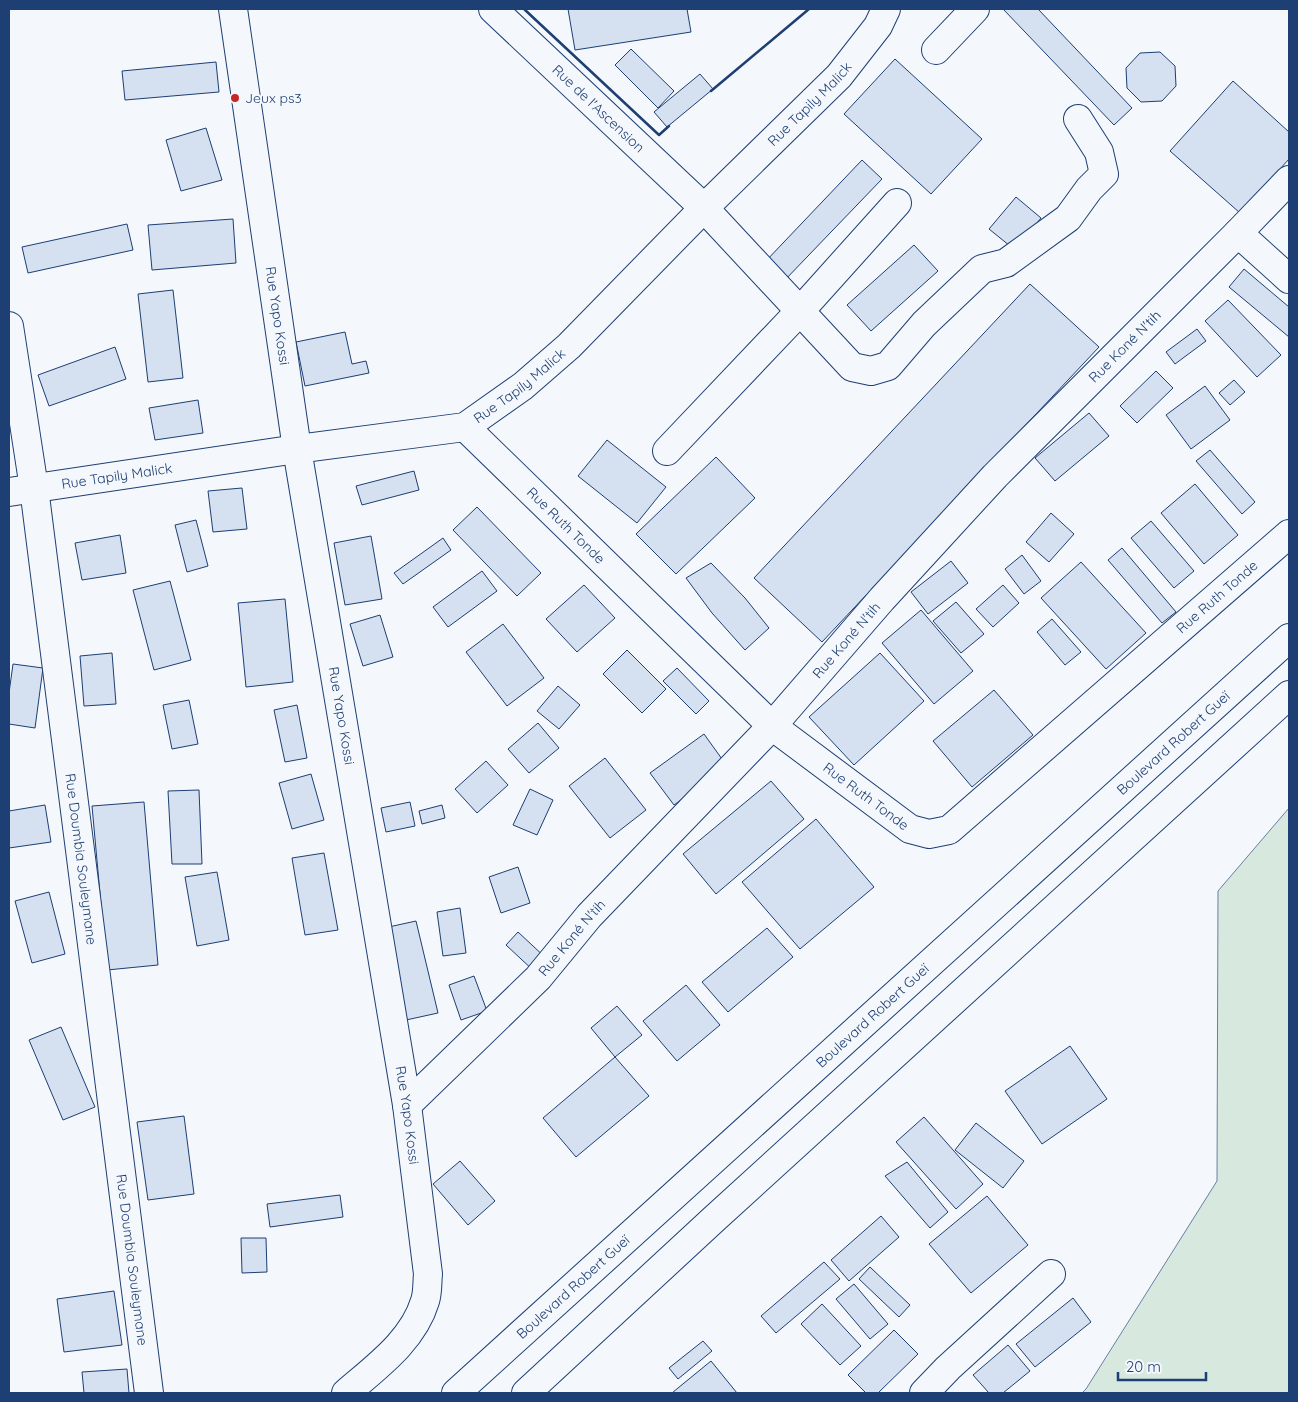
<svg xmlns="http://www.w3.org/2000/svg" width="1298" height="1402" font-family="Quicksand,sans-serif">
	<style>
		.green { fill: #d7e8df; stroke: #687fa3 }
		.building { fill: #d5e0f0; stroke: #1d3f73 }
		.lines { fill: none; stroke-linecap: round; stroke-linejoin: round }
		.minor-casing { stroke: #1d3f73; stroke-width: 30 }
		.major-casing { stroke: #1d3f73; stroke-width: 30 }
		.minor { stroke: #f4f7fb; stroke-width: 28 }
		.major { stroke: #f4f7fb; stroke-width: 28 }
		.wall { stroke: #1d3f73; stroke-width: 2.5 }
		.poi-dot { fill: #c62828; stroke: #f4f7fb; stroke-width: 2 }
		.labels { text-anchor: middle; dominant-baseline: central; stroke-width: 4; stroke-linejoin: round; paint-order: stroke }
		.poi-label { font-size: 14px; fill: #1d3f73; stroke: #f4f7fb; text-anchor: start }
		.street-label { font-size: 14px; fill: #1d3f73; stroke: #f4f7fb }
	</style>
	<rect width="100%" height="100%" fill="#f4f7fb"/>
	<!-- green -->
	<path class="green" d="M 1289,808 L 1289,1393 L 1082,1393 L 1086,1389 L 1217,1181 L 1218,891 Z"/>
	<!-- building -->
	<g class="building">
		<path d="M 568,9 L 687,9 L 691,32 L 575,50 Z"/>
		<path d="M 1003,9 L 1038,9 L 1132,108 L 1114,125 Z"/>
		<path d="M 631,49 L 674,91 L 658,108 L 615,65 Z"/>
		<path d="M 1160,52 L 1175,66 L 1176,86 L 1162,101 L 1141,102 L 1127,88 L 1126,68 L 1140,53 Z"/>
		<path d="M 895,59 L 982,139 L 931,194 L 844,114 Z"/>
		<path d="M 216,62 L 219,92 L 125,100 L 122,71 Z"/>
		<path d="M 700,74 L 713,89 L 667,127 L 654,112 Z"/>
		<path d="M 1233,81 L 1289,132 L 1289,159 L 1240,213 L 1170,151 Z"/>
		<path d="M 206,128 L 222,180 L 181,191 L 166,140 Z"/>
		<path d="M 862,160 L 882,179 L 783,282 L 764,263 Z"/>
		<path d="M 1016,197 L 1041,218 L 1015,250 L 989,229 Z"/>
		<path d="M 233,219 L 236,263 L 152,270 L 148,225 Z"/>
		<path d="M 127,224 L 133,250 L 28,273 L 22,247 Z"/>
		<path d="M 914,245 L 938,271 L 871,331 L 847,305 Z"/>
		<path d="M 1244,269 L 1289,307 L 1289,337 L 1229,287 Z"/>
		<path d="M 1030,284 L 1099,347 L 822,642 L 754,578 Z"/>
		<path d="M 173,290 L 183,378 L 148,382 L 138,294 Z"/>
		<path d="M 1228,300 L 1281,355 L 1257,377 L 1205,321 Z"/>
		<path d="M 1197,329 L 1206,341 L 1175,364 L 1166,352 Z"/>
		<path d="M 345,332 L 352,364 L 366,361 L 369,373 L 305,386 L 296,342 Z"/>
		<path d="M 115,347 L 126,379 L 49,406 L 38,375 Z"/>
		<path d="M 1156,371 L 1173,388 L 1137,423 L 1120,406 Z"/>
		<path d="M 1234,380 L 1245,392 L 1230,405 L 1219,393 Z"/>
		<path d="M 1205,386 L 1230,420 L 1191,449 L 1166,415 Z"/>
		<path d="M 198,400 L 203,433 L 155,440 L 149,408 Z"/>
		<path d="M 1089,413 L 1109,436 L 1055,481 L 1035,458 Z"/>
		<path d="M 607,440 L 666,487 L 637,523 L 578,476 Z"/>
		<path d="M 1210,450 L 1255,502 L 1242,514 L 1196,461 Z"/>
		<path d="M 716,457 L 755,498 L 676,574 L 636,534 Z"/>
		<path d="M 414,471 L 419,490 L 362,505 L 356,486 Z"/>
		<path d="M 1195,484 L 1238,535 L 1204,564 L 1161,513 Z"/>
		<path d="M 242,488 L 247,529 L 213,532 L 208,491 Z"/>
		<path d="M 477,507 L 541,573 L 517,596 L 453,530 Z"/>
		<path d="M 1051,513 L 1074,534 L 1049,562 L 1026,542 Z"/>
		<path d="M 196,520 L 208,566 L 187,572 L 175,525 Z"/>
		<path d="M 1151,521 L 1194,571 L 1174,588 L 1131,538 Z"/>
		<path d="M 120,535 L 126,573 L 82,580 L 75,543 Z"/>
		<path d="M 371,536 L 382,599 L 345,605 L 334,543 Z"/>
		<path d="M 443,538 L 451,550 L 403,584 L 394,573 Z"/>
		<path d="M 1122,548 L 1176,612 L 1162,623 L 1108,560 Z"/>
		<path d="M 1022,555 L 1041,581 L 1024,594 L 1005,569 Z"/>
		<path d="M 951,561 L 968,583 L 928,614 L 911,592 Z"/>
		<path d="M 1081,562 L 1146,633 L 1106,669 L 1041,598 Z"/>
		<path d="M 711,563 L 745,598 L 769,628 L 745,650 L 712,613 L 686,578 Z"/>
		<path d="M 482,571 L 497,591 L 448,627 L 433,607 Z"/>
		<path d="M 170,581 L 191,660 L 154,670 L 133,590 Z"/>
		<path d="M 584,585 L 615,618 L 577,652 L 546,619 Z"/>
		<path d="M 1003,585 L 1019,603 L 993,627 L 976,609 Z"/>
		<path d="M 285,599 L 293,682 L 246,687 L 238,603 Z"/>
		<path d="M 956,602 L 984,634 L 961,653 L 933,621 Z"/>
		<path d="M 921,610 L 973,671 L 934,704 L 882,643 Z"/>
		<path d="M 380,615 L 393,657 L 363,666 L 350,624 Z"/>
		<path d="M 1052,619 L 1081,652 L 1065,665 L 1037,632 Z"/>
		<path d="M 503,624 L 544,678 L 507,706 L 466,652 Z"/>
		<path d="M 627,650 L 666,689 L 642,713 L 603,674 Z"/>
		<path d="M 112,653 L 116,704 L 84,706 L 80,656 Z"/>
		<path d="M 880,653 L 924,701 L 854,765 L 809,717 Z"/>
		<path d="M 13,664 L 43,668 L 35,728 L 9,724 L 9,693 Z"/>
		<path d="M 677,668 L 709,701 L 696,714 L 663,681 Z"/>
		<path d="M 558,686 L 580,705 L 559,729 L 537,711 Z"/>
		<path d="M 994,690 L 1033,735 L 972,787 L 933,741 Z"/>
		<path d="M 189,700 L 198,744 L 172,749 L 163,705 Z"/>
		<path d="M 297,705 L 307,758 L 285,762 L 274,710 Z"/>
		<path d="M 538,723 L 559,748 L 529,773 L 508,749 Z"/>
		<path d="M 704,734 L 727,766 L 674,805 L 650,773 Z"/>
		<path d="M 605,758 L 646,810 L 610,838 L 569,786 Z"/>
		<path d="M 486,761 L 508,785 L 477,813 L 455,789 Z"/>
		<path d="M 311,774 L 324,820 L 292,829 L 279,783 Z"/>
		<path d="M 771,781 L 804,819 L 716,894 L 683,854 Z"/>
		<path d="M 530,789 L 553,800 L 537,835 L 513,825 Z"/>
		<path d="M 199,790 L 202,864 L 172,864 L 168,791 Z"/>
		<path d="M 144,802 L 158,965 L 107,970 L 92,806 Z"/>
		<path d="M 410,802 L 415,826 L 386,832 L 381,808 Z"/>
		<path d="M 45,805 L 51,842 L 9,848 L 9,811 Z"/>
		<path d="M 442,805 L 445,818 L 422,824 L 419,811 Z"/>
		<path d="M 816,819 L 874,887 L 800,949 L 742,882 Z"/>
		<path d="M 324,853 L 338,930 L 305,935 L 292,858 Z"/>
		<path d="M 518,867 L 530,903 L 501,913 L 489,877 Z"/>
		<path d="M 217,872 L 229,940 L 197,946 L 185,877 Z"/>
		<path d="M 49,892 L 65,954 L 32,963 L 15,901 Z"/>
		<path d="M 460,908 L 466,953 L 443,956 L 437,912 Z"/>
		<path d="M 416,921 L 438,1013 L 406,1020 L 384,928 Z"/>
		<path d="M 767,928 L 793,957 L 728,1012 L 702,982 Z"/>
		<path d="M 518,932 L 547,959 L 535,972 L 506,945 Z"/>
		<path d="M 474,976 L 487,1011 L 461,1020 L 449,985 Z"/>
		<path d="M 686,985 L 720,1025 L 677,1061 L 643,1021 Z"/>
		<path d="M 617,1006 L 642,1035 L 615,1057 L 591,1028 Z"/>
		<path d="M 61,1027 L 95,1107 L 63,1120 L 29,1040 Z"/>
		<path d="M 1070,1046 L 1107,1099 L 1042,1144 L 1005,1091 Z"/>
		<path d="M 615,1057 L 649,1096 L 576,1157 L 543,1118 Z"/>
		<path d="M 184,1116 L 194,1194 L 148,1200 L 137,1122 Z"/>
		<path d="M 924,1117 L 983,1184 L 956,1209 L 896,1142 Z"/>
		<path d="M 976,1123 L 1024,1161 L 1003,1188 L 955,1150 Z"/>
		<path d="M 460,1161 L 495,1201 L 468,1225 L 433,1184 Z"/>
		<path d="M 907,1162 L 948,1212 L 930,1228 L 885,1176 Z"/>
		<path d="M 340,1195 L 343,1217 L 270,1227 L 267,1204 Z"/>
		<path d="M 987,1196 L 1028,1245 L 971,1293 L 929,1244 Z"/>
		<path d="M 881,1216 L 899,1237 L 849,1281 L 831,1260 Z"/>
		<path d="M 241,1238 L 266,1238 L 267,1272 L 242,1273 Z"/>
		<path d="M 824,1262 L 840,1279 L 776,1333 L 761,1316 Z"/>
		<path d="M 870,1267 L 910,1305 L 899,1317 L 859,1279 Z"/>
		<path d="M 854,1284 L 888,1324 L 870,1339 L 836,1299 Z"/>
		<path d="M 114,1291 L 122,1345 L 64,1352 L 57,1299 Z"/>
		<path d="M 1073,1298 L 1091,1322 L 1035,1367 L 1016,1344 Z"/>
		<path d="M 822,1304 L 861,1346 L 840,1365 L 801,1324 Z"/>
		<path d="M 894,1330 L 918,1354 L 878,1393 L 866,1393 L 848,1375 Z"/>
		<path d="M 703,1341 L 712,1351 L 678,1379 L 669,1368 Z"/>
		<path d="M 1008,1345 L 1030,1371 L 1003,1393 L 989,1393 L 973,1375 Z"/>
		<path d="M 711,1361 L 737,1393 L 672,1393 L 678,1388 Z"/>
		<path d="M 127,1369 L 129,1393 L 84,1393 L 82,1372 Z"/>
	</g>
	<g class="lines">
		<defs>
			<g id="minor">
				<path id="s1" d="M 233,9 L 297,449 L 407,1105 L 428,1274 C 427,1282 428,1292 425,1301 C 413,1341 376,1367 346,1393"/>
				<path id="s2" d="M 493,9 L 704,208 L 852,367 L 871,371 L 888,366 L 924,324 L 982,269 L 1006,263 L 1068,218 L 1089,189 L 1104,174 L 1099,152 L 1078,119"/>
				<path d="M 936,50 L 975,9"/>
				<path d="M 1238,233 L 1289,279"/>
				<path id="s3" d="M 9,326 L 34,488 L 149,1393"/>
				<path id="s4" d="M 465,427 L 772,726 L 910,829 L 929,834 L 949,830 L 1289,534"/>
				<path d="M 667,451 L 800,311 L 897,203"/>
				<path id="s5" d="M 9,492 L 297,449 L 465,427 L 523,386 L 569,346 L 704,208 L 839,76 L 878,26 L 886,9"/>
				<path id="s6" d="M 407,1105 L 538,978 L 589,916 L 772,726 L 882,599 L 995,476 L 1238,233 L 1289,180"/>
				<path d="M 924,1393 L 948,1368 L 1051,1274"/>
			</g>
			<g id="major">
				<path id="s7" d="M 456,1393 L 1289,638"/>
				<path d="M 526,1393 L 714,1219 L 1289,695"/>
			</g>
		</defs>
		<!-- minor casing -->
		<use href="#minor" class="minor-casing"/>
		<!-- major casing -->
		<use href="#major" class="major-casing"/>
		<!-- minor -->
		<use href="#minor" class="minor"/>
		<!-- major -->
		<use href="#major" class="major"/>
		<!-- wall -->
		<g class="wall">
			<path d="M 524,9 L 659,135 L 669,126"/>
			<path d="M 711,91 L 809,9"/>
		</g>
	</g>
	<!-- markers -->
	<circle class="poi-dot" cx="235" cy="98" r="5"/>
	<g class="labels">
		<!-- poi labels -->
		<g class="poi-label">
			<text x="245" y="98">Jeux ps3</text>
		</g>
		<!-- street labels -->
		<g class="street-label">
			<text stroke="none"><textPath href="#s5" startOffset="934">Rue Tapily Malick</textPath></text>
			<text stroke="none"><textPath href="#s2" startOffset="145">Rue de l'Ascension</textPath></text>
			<text stroke="none"><textPath href="#s1" startOffset="310">Rue Yapo Kossi</textPath></text>
			<text stroke="none"><textPath href="#s6" startOffset="1045">Rue Koné N'tih</textPath></text>
			<text stroke="none"><textPath href="#s5" startOffset="529">Rue Tapily Malick</textPath></text>
			<text stroke="none"><textPath href="#s5" startOffset="109">Rue Tapily Malick</textPath></text>
			<text stroke="none"><textPath href="#s4" startOffset="141">Rue Ruth Tonde</textPath></text>
			<text stroke="none"><textPath href="#s4" startOffset="996">Rue Ruth Tonde</textPath></text>
			<text stroke="none"><textPath href="#s6" startOffset="640">Rue Koné N'tih</textPath></text>
			<text stroke="none"><textPath href="#s1" startOffset="715">Rue Yapo Kossi</textPath></text>
			<text stroke="none"><textPath href="#s7" startOffset="968">Boulevard Robert Gueï</textPath></text>
			<text stroke="none"><textPath href="#s4" startOffset="546">Rue Ruth Tonde</textPath></text>
			<text stroke="none"><textPath href="#s3" startOffset="538">Rue Doumbia Souleymane</textPath></text>
			<text stroke="none"><textPath href="#s6" startOffset="235">Rue Koné N'tih</textPath></text>
			<text stroke="none"><textPath href="#s7" startOffset="562">Boulevard Robert Gueï</textPath></text>
			<text stroke="none"><textPath href="#s1" startOffset="1120">Rue Yapo Kossi</textPath></text>
			<text stroke="none"><textPath href="#s3" startOffset="942">Rue Doumbia Souleymane</textPath></text>
			<text stroke="none"><textPath href="#s7" startOffset="158">Boulevard Robert Gueï</textPath></text>
		</g>
	</g>
	<!-- border -->
	<rect width="1298" height="1402" fill="none" stroke="#1d3f73" stroke-width="20"/>
	<!-- scale -->
	<path d="M1118 1372v8h88v-8" fill="none" stroke="#1d3f73" stroke-width="2.5"/>
	<text x="1126" y="1372" font-size="15" fill="#1d3f73" stroke="#f4f7fb" stroke-width="4" paint-order="stroke">20 m</text>
</svg>
